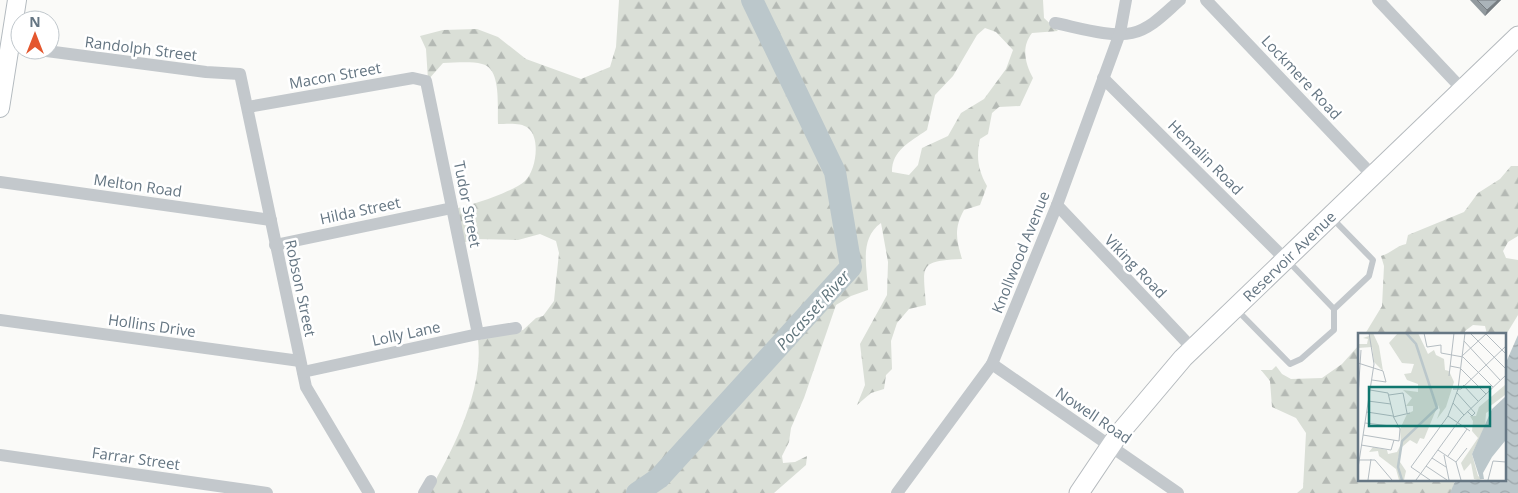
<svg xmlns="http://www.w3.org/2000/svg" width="1518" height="493" font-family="'Open Sans',sans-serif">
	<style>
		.forest { fill: url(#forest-firs); fill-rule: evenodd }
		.water { fill: url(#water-waves) }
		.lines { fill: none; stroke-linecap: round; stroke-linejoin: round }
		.river { stroke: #bbc7cb; stroke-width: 22 }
		.secondary-casing { stroke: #b3babf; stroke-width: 20 }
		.primary-casing { stroke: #b5babe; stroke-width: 21 }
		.service { stroke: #c3c8cc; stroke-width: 6 }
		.minor { stroke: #c3c8cc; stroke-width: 12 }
		.secondary { stroke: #fff; stroke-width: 18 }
		.primary { stroke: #fff; stroke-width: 19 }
		.wall { fill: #929a9f }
		.shaded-wall { fill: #777d82 }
		.building { fill: #aab3b9; stroke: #777d82 }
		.labels { text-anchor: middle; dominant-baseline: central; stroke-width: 5; stroke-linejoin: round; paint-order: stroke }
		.street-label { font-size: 15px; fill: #657683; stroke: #fff }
		.water-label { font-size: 16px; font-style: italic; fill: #60757c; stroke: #fff }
		.inset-river { fill: none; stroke: #bbc7cb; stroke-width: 2.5 }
		.inset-road { fill: none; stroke: #b5bdc2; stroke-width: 1 }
		.view { fill: #0f766e; fill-opacity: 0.15; stroke: #0f766e; stroke-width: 2.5 }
		.inset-edge { fill: none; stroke: #657683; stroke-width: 2.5 }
	</style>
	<defs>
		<pattern id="forest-firs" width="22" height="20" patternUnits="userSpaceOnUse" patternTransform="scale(1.25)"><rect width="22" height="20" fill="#dadfd7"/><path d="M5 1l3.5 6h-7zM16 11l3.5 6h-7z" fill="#b4b9b4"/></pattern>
		<pattern id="water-waves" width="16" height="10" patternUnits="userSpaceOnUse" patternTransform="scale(1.25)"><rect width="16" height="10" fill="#bbc7cb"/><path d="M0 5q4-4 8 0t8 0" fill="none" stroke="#9ca6aa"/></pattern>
	</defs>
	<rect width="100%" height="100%" fill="#fafaf8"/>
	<!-- forest -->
	<g class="forest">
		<path d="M 619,0 L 1043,0 L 1044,18 L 1058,31 L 1032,33 C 1021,47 1025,63 1033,78 L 1020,106 L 999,107 L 992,113 L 988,134 L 980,139 C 976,157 978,170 987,186 L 980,205 L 964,210 C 954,228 956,239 962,259 C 918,261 923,265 926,305 L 909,309 L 897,323 L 891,341 L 892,369 L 886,375 L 884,389 L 871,393 L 857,405 L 865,385 L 860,344 L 887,295 L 888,262 L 881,223 C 859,239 867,266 868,290 L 851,296 L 836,305 L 804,398 L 791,428 L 789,442 L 782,456 L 783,463 L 795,462 L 807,456 L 806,465 L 774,493 L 428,493 C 453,451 484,389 478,340 L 523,330 L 536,318 L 543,316 L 554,301 L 559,253 L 556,241 L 540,234 L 518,240 L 476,239 L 462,243 L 454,209 C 470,206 513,192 525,181 C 536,171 541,138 528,128 C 521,122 506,124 498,124 C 497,108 502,68 482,64 C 470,61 455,63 443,63 L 428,80 L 426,49 L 420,36 L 443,30 L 477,29 L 498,37 L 526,59 L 581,79 L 610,67 L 616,47 ZM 985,28 L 996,32 L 1013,50 L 1006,69 L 984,99 L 961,113 L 948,136 L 922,148 L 918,165 L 909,175 L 892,172 C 892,150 910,142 927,130 L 935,95 L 953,76 L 977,35 Z"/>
		<path d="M 1511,166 L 1518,166 L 1518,236 L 1508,242 L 1503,251 L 1506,258 L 1518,260 L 1518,315 L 1504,338 L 1504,334 L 1487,334 L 1485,326 L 1473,325 L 1465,331 L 1465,334 L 1365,334 L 1382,306 L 1384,266 L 1381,256 C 1391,253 1396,246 1406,244 L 1408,235 L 1464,212 L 1478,193 L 1500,179 Z"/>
		<path d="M 1359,345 L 1359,479 L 1455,479 L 1452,493 L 1297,493 L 1303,488 L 1306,433 L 1296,418 L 1272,407 L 1270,381 L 1261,370 L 1272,370 L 1276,366 L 1282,374 L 1291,379 L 1322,378 L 1342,364 Z"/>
	</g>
	<!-- water -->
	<path class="water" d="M 1518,335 L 1518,493 L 1450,493 L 1456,479 L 1504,479 L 1504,367 Z"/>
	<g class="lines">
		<!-- river -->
		<path class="river" d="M 637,493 L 659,478 L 851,267 L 835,172 L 752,0"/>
		<defs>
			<path id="secondary" d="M 0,108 L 17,0"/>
			<path id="primary" d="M 1079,493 L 1118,435 L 1183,358 L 1518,36"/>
		</defs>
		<!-- secondary casing -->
		<use href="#secondary" class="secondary-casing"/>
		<!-- primary casing -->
		<use href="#primary" class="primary-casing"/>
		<!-- service -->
		<g class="service">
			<path d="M 1332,218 L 1373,260 L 1369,276 L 1334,309"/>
			<path d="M 1236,309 L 1290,364 L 1301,359 L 1334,330 L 1334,309 L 1288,261"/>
		</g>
		<!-- minor -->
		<g class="minor">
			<path d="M 1206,0 L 1373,176"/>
			<path d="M 1378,0 L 1462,89"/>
			<path d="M 1055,23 C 1076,27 1111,38 1132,33 C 1151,29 1166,12 1180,0"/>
			<path d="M 39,50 L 206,72 L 240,74 L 306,387 L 369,493"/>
			<path d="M 1103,78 L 1285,259"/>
			<path d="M 248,107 L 413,78 L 426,81 L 478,334"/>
			<path d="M 0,182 L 271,220"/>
			<path d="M 1057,205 L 1193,349"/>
			<path d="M 275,245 L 452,208"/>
			<path d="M 0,320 L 300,361"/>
			<path d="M 992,364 L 1178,493"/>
			<path d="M 303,372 L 478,334 L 516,328"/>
			<path d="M 0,455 L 267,493"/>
			<path d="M 424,493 L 431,481"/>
			<path d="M 897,493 L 992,364 L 1057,205 L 1120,33 L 1126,0"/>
		</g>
		<!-- secondary -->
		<use href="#secondary" class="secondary"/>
		<!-- primary -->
		<use href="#primary" class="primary"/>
	</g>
	<!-- wall -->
	<path class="wall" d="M 1470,0 L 1501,0 L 1485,16 Z"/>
	<!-- shaded-wall -->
	<path class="shaded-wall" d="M 1498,0 L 1501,0 L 1485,16 L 1487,10 Z"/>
	<!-- building -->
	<path class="building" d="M 1477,0 L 1498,0 L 1487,10 Z"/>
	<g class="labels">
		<!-- street labels -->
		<g class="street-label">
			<text transform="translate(141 48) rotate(7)">Randolph Street</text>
			<text transform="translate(335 75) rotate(-10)">Macon Street</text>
			<text transform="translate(1302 77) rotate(47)">Lockmere Road</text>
			<text transform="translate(1206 157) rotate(45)">Hemalin Road</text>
			<text transform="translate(138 185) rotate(8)">Melton Road</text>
			<text transform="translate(468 204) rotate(79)">Tudor Street</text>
			<text transform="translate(360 210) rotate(-12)">Hilda Street</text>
			<text transform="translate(1020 252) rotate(-68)">Knollwood Avenue</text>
			<text transform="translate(1289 256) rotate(-44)">Reservoir Avenue</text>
			<text transform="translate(1136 266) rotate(46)">Viking Road</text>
			<text transform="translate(301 288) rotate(78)">Robson Street</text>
			<text transform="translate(152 325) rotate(8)">Hollins Drive</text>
			<text transform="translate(406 333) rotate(-12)">Lolly Lane</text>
			<text transform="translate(1094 415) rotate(34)">Nowell Road</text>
			<text transform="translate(136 458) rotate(8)">Farrar Street</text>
		</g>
		<!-- water labels -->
		<g class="water-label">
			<text transform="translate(813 310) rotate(-48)">Pocasset River</text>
		</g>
	</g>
	<!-- overview -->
	<g transform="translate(1358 333)">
		<rect width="148" height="148" fill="#fafaf8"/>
		<path d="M 11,0 L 15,0 L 21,13 L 25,38 L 16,29 L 14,14 L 0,15 L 0,11 L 9,11 L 10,6 L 5,5 L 11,3 ZM 40,0 L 60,0 L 70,21 L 76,17 L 78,22 L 86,26 L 87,37 L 91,38 L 96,49 L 88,74 L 79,86 L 82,77 L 80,72 L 66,106 L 62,105 L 59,111 L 52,107 L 44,114 L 40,126 L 48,138 L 46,147 L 41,147 L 38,136 L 21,123 L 20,118 L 11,119 L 15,114 L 29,117 L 30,121 L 39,119 L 43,111 L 42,96 L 49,81 L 55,78 L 55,73 L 48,73 L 54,65 L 45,57 L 60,59 L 60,51 L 49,47 L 46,41 L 53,40 L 56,31 L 44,30 L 31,10 ZM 147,52 L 147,62 L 131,74 L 134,76 L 128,80 L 127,94 L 114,121 L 120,143 L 125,146 L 120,147 L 116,146 L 113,130 L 106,138 L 103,130 L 120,105 L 114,98 L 115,88 L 112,83 L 118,83 L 121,74 Z" fill="#dadfd7"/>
		<path d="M 147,64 L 147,108 L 134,124 L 125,140 L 126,146 L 122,146 L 114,121 L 134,76 Z" fill="#bbc7cb"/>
		<path class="inset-river" d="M 44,147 L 40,134 L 44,108 L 79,75 L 58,11 L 48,0"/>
		<path class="inset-road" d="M 66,0 L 69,14 L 83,12M 112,0 L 148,36M 128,1 L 148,21M 106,8 L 142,47M 83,12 L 83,20 L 105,24 L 135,54M 104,23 L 129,0M 0,30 L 25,38 L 28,49 L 14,47M 92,33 L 102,35 L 128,61M 91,43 L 96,0M 105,52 L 120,68M 95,56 L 103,56 L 148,13M 12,57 L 30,60 L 36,85 L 42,96M 99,60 L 117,80 L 114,83 L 109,78M 31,62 L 45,60 L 49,80M 0,63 L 3,17M 10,68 L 33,71M 95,70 L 106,82M 9,79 L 35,83M 90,83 L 112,98M 35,84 L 52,80M 7,90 L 41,94M 5,102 L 41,108 L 42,96M 3,112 L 33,117 L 36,107M 80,117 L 98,129 L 103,147M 86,122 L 91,147M 90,123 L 109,96M 74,125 L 88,134M 1,127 L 17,127 L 34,147M 98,129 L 109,115M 68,133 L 89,147M 0,135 L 16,31 L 11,0M 10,147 L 13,126M 58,147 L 103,85 L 148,42M 72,147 L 53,134 L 90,83 L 95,70 L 100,56 L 107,0M 130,147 L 135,128 L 148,129"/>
		<path class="view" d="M 11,54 L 132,54 L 132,93 L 11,93 Z"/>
		<rect width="148" height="148" class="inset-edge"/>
	</g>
	<!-- north arrow -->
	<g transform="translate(35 35)"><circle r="24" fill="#ffffff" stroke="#c1c8cd"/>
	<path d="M0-4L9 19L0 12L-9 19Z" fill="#e4572e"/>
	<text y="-8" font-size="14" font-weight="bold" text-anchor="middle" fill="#657683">N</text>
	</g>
</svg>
